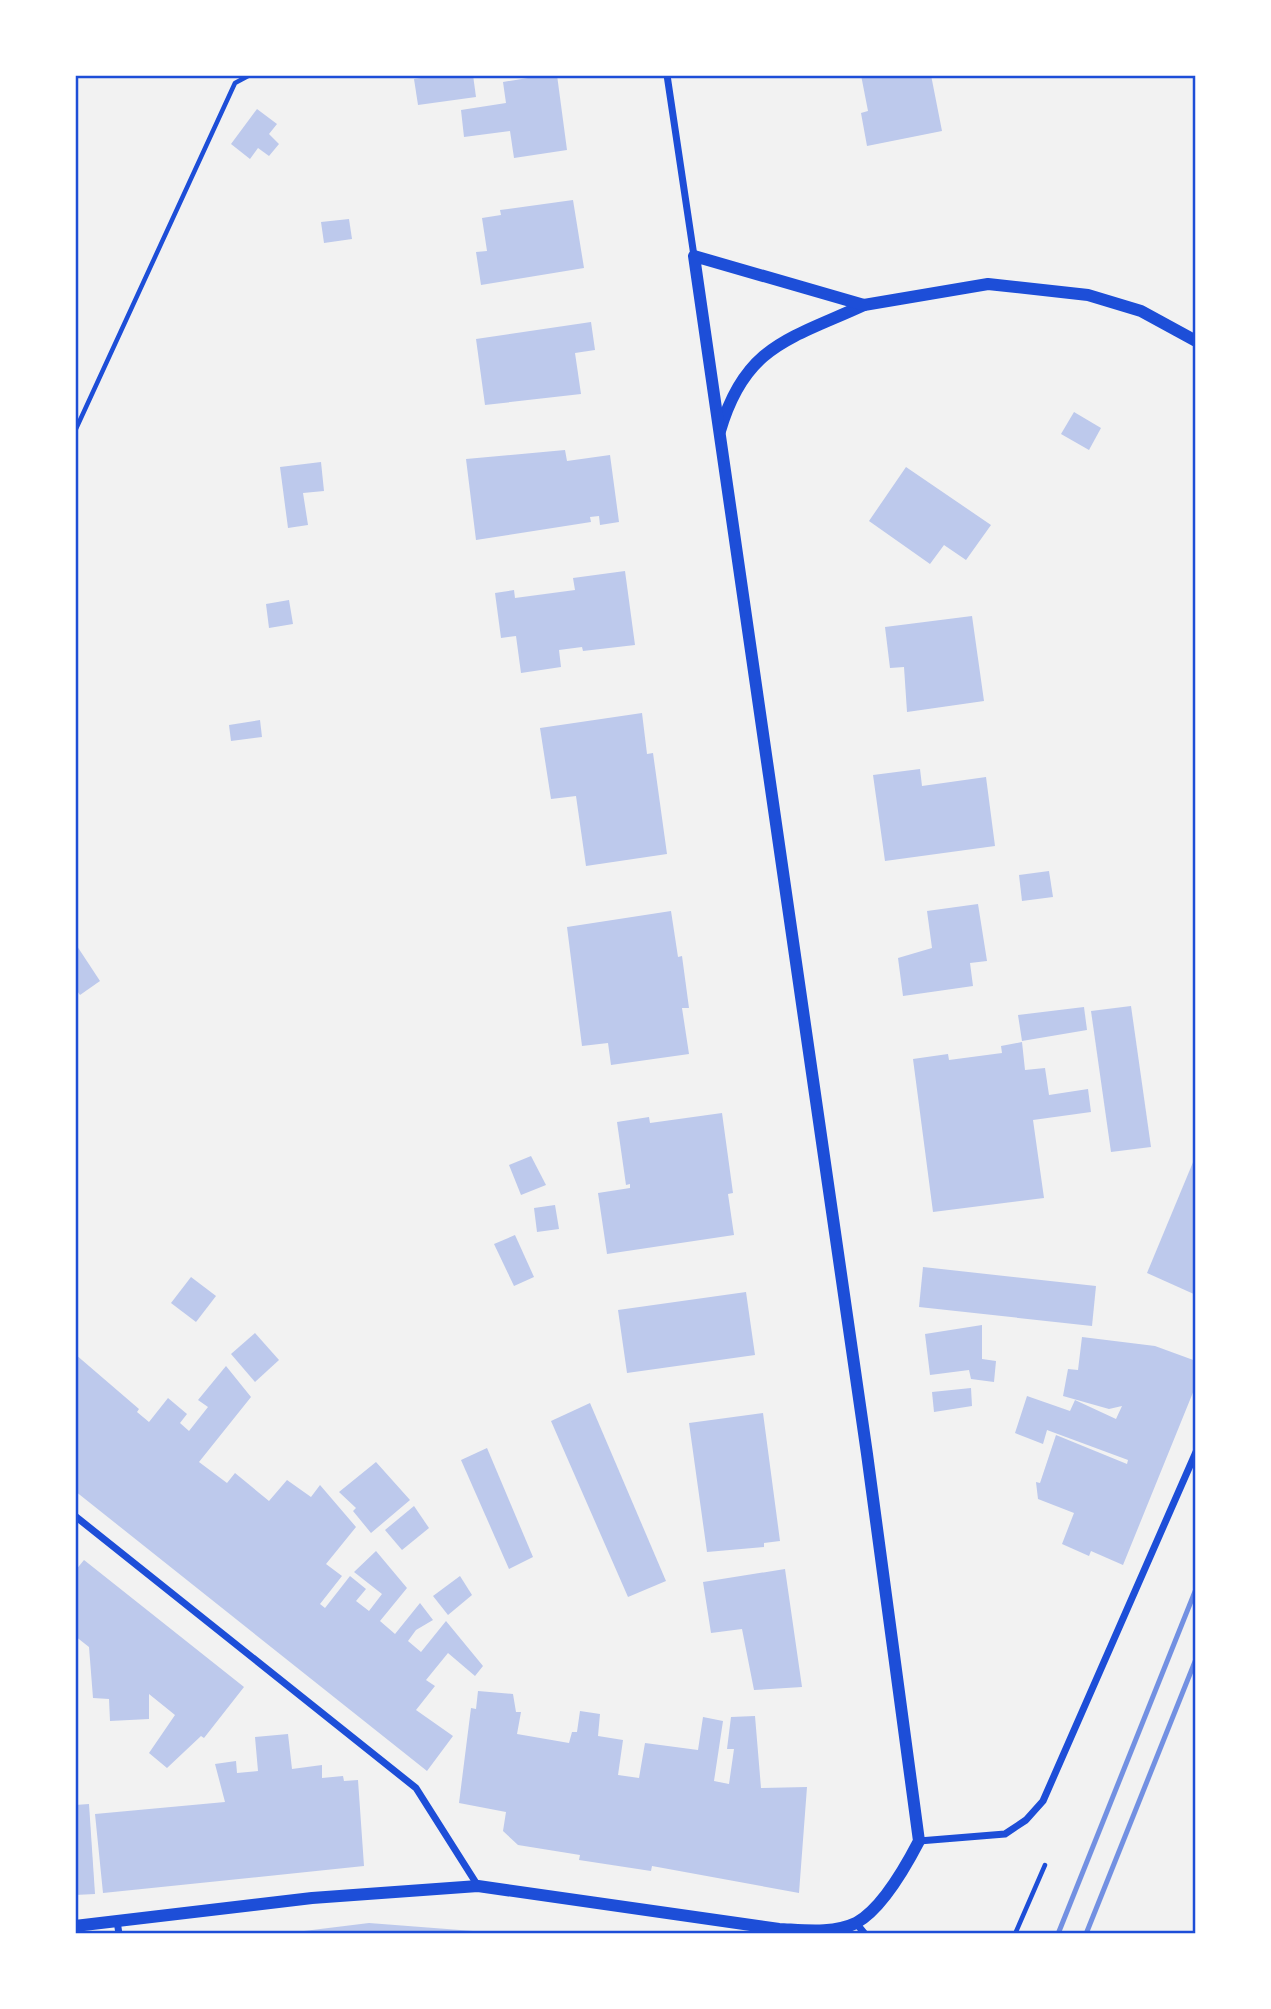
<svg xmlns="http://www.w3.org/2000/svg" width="1271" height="2009" font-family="Inter,sans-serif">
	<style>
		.building { fill: #bdc9ec }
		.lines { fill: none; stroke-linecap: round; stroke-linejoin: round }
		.path { stroke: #1d4ed8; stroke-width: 4.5 }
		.minor { stroke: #1d4ed8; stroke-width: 7 }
		.tertiary { stroke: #1d4ed8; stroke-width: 12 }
		.rail { stroke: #7290e2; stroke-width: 5 }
		.neatline { fill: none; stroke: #1d4ed8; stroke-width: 2.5 }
	</style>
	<rect width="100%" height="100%" fill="#f2f2f2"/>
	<!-- building -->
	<g class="building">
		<path d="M 442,75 L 473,75 L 476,97 L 418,105 L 414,79 Z"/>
		<path d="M 546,75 L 557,75 L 567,150 L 514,158 L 510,131 L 464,137 L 461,110 L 506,103 L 503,82 Z"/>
		<path d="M 861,75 L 931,75 L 942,131 L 867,146 L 861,113 L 868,111 Z"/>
		<path d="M 257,109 L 277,124 L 269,134 L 279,144 L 269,156 L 258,148 L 250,159 L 231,144 Z"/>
		<path d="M 573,200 L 584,268 L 481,285 L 476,252 L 487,251 L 482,218 L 501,215 L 500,210 Z"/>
		<path d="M 349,219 L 352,239 L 324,243 L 321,222 Z"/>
		<path d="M 591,322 L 595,350 L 575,353 L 581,394 L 485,405 L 476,339 Z"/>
		<path d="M 1074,412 L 1101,428 L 1089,450 L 1061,434 Z"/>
		<path d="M 565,450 L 567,461 L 610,455 L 619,522 L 600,525 L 599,516 L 590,517 L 591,522 L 476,540 L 466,459 Z"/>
		<path d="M 321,462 L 324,491 L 303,493 L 308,525 L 288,528 L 280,467 Z"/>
		<path d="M 906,467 L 991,525 L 966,560 L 944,545 L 930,564 L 869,521 Z"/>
		<path d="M 625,571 L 635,645 L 583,651 L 582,647 L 559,650 L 561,667 L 521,673 L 516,636 L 501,638 L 495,593 L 514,590 L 515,598 L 575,590 L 573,578 Z"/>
		<path d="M 289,600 L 293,624 L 269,628 L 266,604 Z"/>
		<path d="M 972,616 L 984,701 L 907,712 L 904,667 L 890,668 L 885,627 Z"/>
		<path d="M 642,713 L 647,754 L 653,753 L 667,854 L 586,866 L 576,796 L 551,799 L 540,728 Z"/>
		<path d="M 260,720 L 262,737 L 231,741 L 229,725 Z"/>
		<path d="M 920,769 L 922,786 L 986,777 L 995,846 L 885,861 L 873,775 Z"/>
		<path d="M 1049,871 L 1053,897 L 1022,901 L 1019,875 Z"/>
		<path d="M 978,904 L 987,961 L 970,963 L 973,986 L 903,996 L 898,958 L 932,948 L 927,911 Z"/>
		<path d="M 671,911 L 678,957 L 682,956 L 689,1008 L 682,1008 L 689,1054 L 611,1065 L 608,1043 L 582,1046 L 567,927 Z"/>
		<path d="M 75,943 L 100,981 L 80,995 L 75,988 Z"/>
		<path d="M 1131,1006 L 1151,1147 L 1111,1152 L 1091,1011 Z"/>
		<path d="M 1084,1007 L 1087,1030 L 1022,1041 L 1018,1015 Z"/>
		<path d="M 1022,1042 L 1025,1070 L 1045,1068 L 1049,1095 L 1088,1089 L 1091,1112 L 1033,1120 L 1044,1198 L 933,1212 L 913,1059 L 948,1054 L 949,1060 L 1002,1053 L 1001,1046 Z"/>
		<path d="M 722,1113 L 733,1193 L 728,1194 L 734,1235 L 607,1254 L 598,1193 L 630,1188 L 630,1184 L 626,1185 L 617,1122 L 649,1117 L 650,1123 Z"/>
		<path d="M 1196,1155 L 1196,1295 L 1147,1273 Z"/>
		<path d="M 531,1156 L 546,1185 L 521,1195 L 509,1165 Z"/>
		<path d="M 555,1205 L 559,1229 L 537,1232 L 534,1208 Z"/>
		<path d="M 515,1235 L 534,1277 L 514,1286 L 494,1244 Z"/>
		<path d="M 923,1267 L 1096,1286 L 1092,1326 L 919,1307 Z"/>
		<path d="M 191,1277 L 216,1296 L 196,1322 L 171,1303 Z"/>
		<path d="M 746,1292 L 755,1355 L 627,1373 L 618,1310 Z"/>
		<path d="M 982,1325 L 982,1359 L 996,1361 L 994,1382 L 971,1379 L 969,1370 L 930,1375 L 925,1334 Z"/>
		<path d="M 255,1333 L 279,1360 L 255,1382 L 231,1354 Z"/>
		<path d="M 1082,1337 L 1155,1346 L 1196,1361 L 1196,1385 L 1123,1565 L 1091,1551 L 1089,1556 L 1062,1544 L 1074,1513 L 1038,1499 L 1036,1482 L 1040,1483 L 1056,1435 L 1127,1464 L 1128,1460 L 1047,1430 L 1043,1444 L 1015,1433 L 1027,1396 L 1070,1411 L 1075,1400 L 1116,1419 L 1122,1406 L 1109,1409 L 1063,1396 L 1068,1369 L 1078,1370 Z"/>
		<path d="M 75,1354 L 139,1409 L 137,1412 L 149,1422 L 168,1398 L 187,1414 L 180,1423 L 189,1431 L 208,1407 L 198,1400 L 226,1366 L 251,1397 L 199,1462 L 227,1483 L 235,1473 L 269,1501 L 287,1480 L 311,1497 L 320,1485 L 356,1527 L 326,1564 L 342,1576 L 320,1604 L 325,1608 L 350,1576 L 366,1589 L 356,1601 L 369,1611 L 382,1594 L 354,1572 L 376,1551 L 407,1588 L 380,1621 L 395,1634 L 420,1603 L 433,1620 L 416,1630 L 408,1641 L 421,1652 L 446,1621 L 483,1666 L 475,1676 L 448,1653 L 426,1680 L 435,1686 L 416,1710 L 453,1736 L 427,1771 L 75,1491 Z"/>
		<path d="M 971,1388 L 972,1406 L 934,1412 L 932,1392 Z"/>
		<path d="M 590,1403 L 666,1581 L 628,1597 L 551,1421 Z"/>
		<path d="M 763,1413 L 780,1541 L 764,1543 L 764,1547 L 707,1552 L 689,1423 Z"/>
		<path d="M 487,1448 L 533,1557 L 509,1569 L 461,1460 Z"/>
		<path d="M 376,1462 L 410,1500 L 371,1533 L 353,1511 L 356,1508 L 339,1492 Z"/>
		<path d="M 414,1506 L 429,1528 L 402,1550 L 385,1530 Z"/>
		<path d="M 84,1560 L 244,1687 L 204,1738 L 201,1736 L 167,1768 L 149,1753 L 175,1715 L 149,1694 L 149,1719 L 110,1721 L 109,1699 L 93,1698 L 89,1647 L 75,1636 L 75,1571 Z"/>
		<path d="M 785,1569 L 802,1687 L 754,1690 L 742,1629 L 711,1633 L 703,1582 Z"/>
		<path d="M 460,1576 L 472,1595 L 448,1615 L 433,1596 Z"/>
		<path d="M 478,1691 L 513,1694 L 516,1712 L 521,1712 L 517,1734 L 569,1743 L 572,1732 L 577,1732 L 580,1711 L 600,1714 L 598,1736 L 623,1740 L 618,1775 L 639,1778 L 645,1743 L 698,1750 L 703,1717 L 723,1721 L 714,1781 L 729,1784 L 734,1749 L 727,1749 L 731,1717 L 755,1716 L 761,1788 L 807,1787 L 799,1893 L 652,1866 L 651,1871 L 579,1860 L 580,1855 L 518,1845 L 503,1831 L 506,1812 L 459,1803 L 471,1708 L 476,1709 Z"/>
		<path d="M 288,1734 L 292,1769 L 322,1765 L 322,1778 L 343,1776 L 344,1781 L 358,1780 L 364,1866 L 103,1893 L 95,1814 L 225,1802 L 215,1764 L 236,1761 L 237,1773 L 258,1771 L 255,1737 Z"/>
		<path d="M 89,1804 L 95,1894 L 75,1895 L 75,1805 Z"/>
		<path d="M 369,1923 L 486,1932 L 486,1934 L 305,1934 L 304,1931 Z"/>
	</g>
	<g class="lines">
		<!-- path -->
		<g class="path">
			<path d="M 75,431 L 235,83 L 250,75"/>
			<path d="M 1015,1934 L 1045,1865"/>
		</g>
		<!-- minor -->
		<g class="minor">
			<path d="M 667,75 L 694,256"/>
			<path d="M 75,1516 L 416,1788 L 478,1886"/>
			<path d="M 919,1841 L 1005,1834 L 1026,1820 L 1043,1801 L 1196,1452"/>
			<path d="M 117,1921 L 119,1934"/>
			<path d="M 856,1923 L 865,1934"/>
		</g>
		<!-- tertiary -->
		<g class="tertiary">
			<path d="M 720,431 C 745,345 790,339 864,305"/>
			<path d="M 75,1926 L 312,1898 L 478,1886 L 779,1929 C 803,1930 833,1934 856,1923 C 882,1909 906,1866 919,1841 L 867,1454 L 694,256 L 864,305 L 988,284 L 1088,295 L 1141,311 L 1196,341"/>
		</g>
		<!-- rail -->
		<g class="rail">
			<path d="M 1058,1934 L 1196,1589"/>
			<path d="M 1086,1934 L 1196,1659"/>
		</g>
	</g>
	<!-- border -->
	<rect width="1271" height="2009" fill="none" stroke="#ffffff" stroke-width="154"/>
	<rect x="77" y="77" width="1117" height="1855" class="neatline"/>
</svg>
